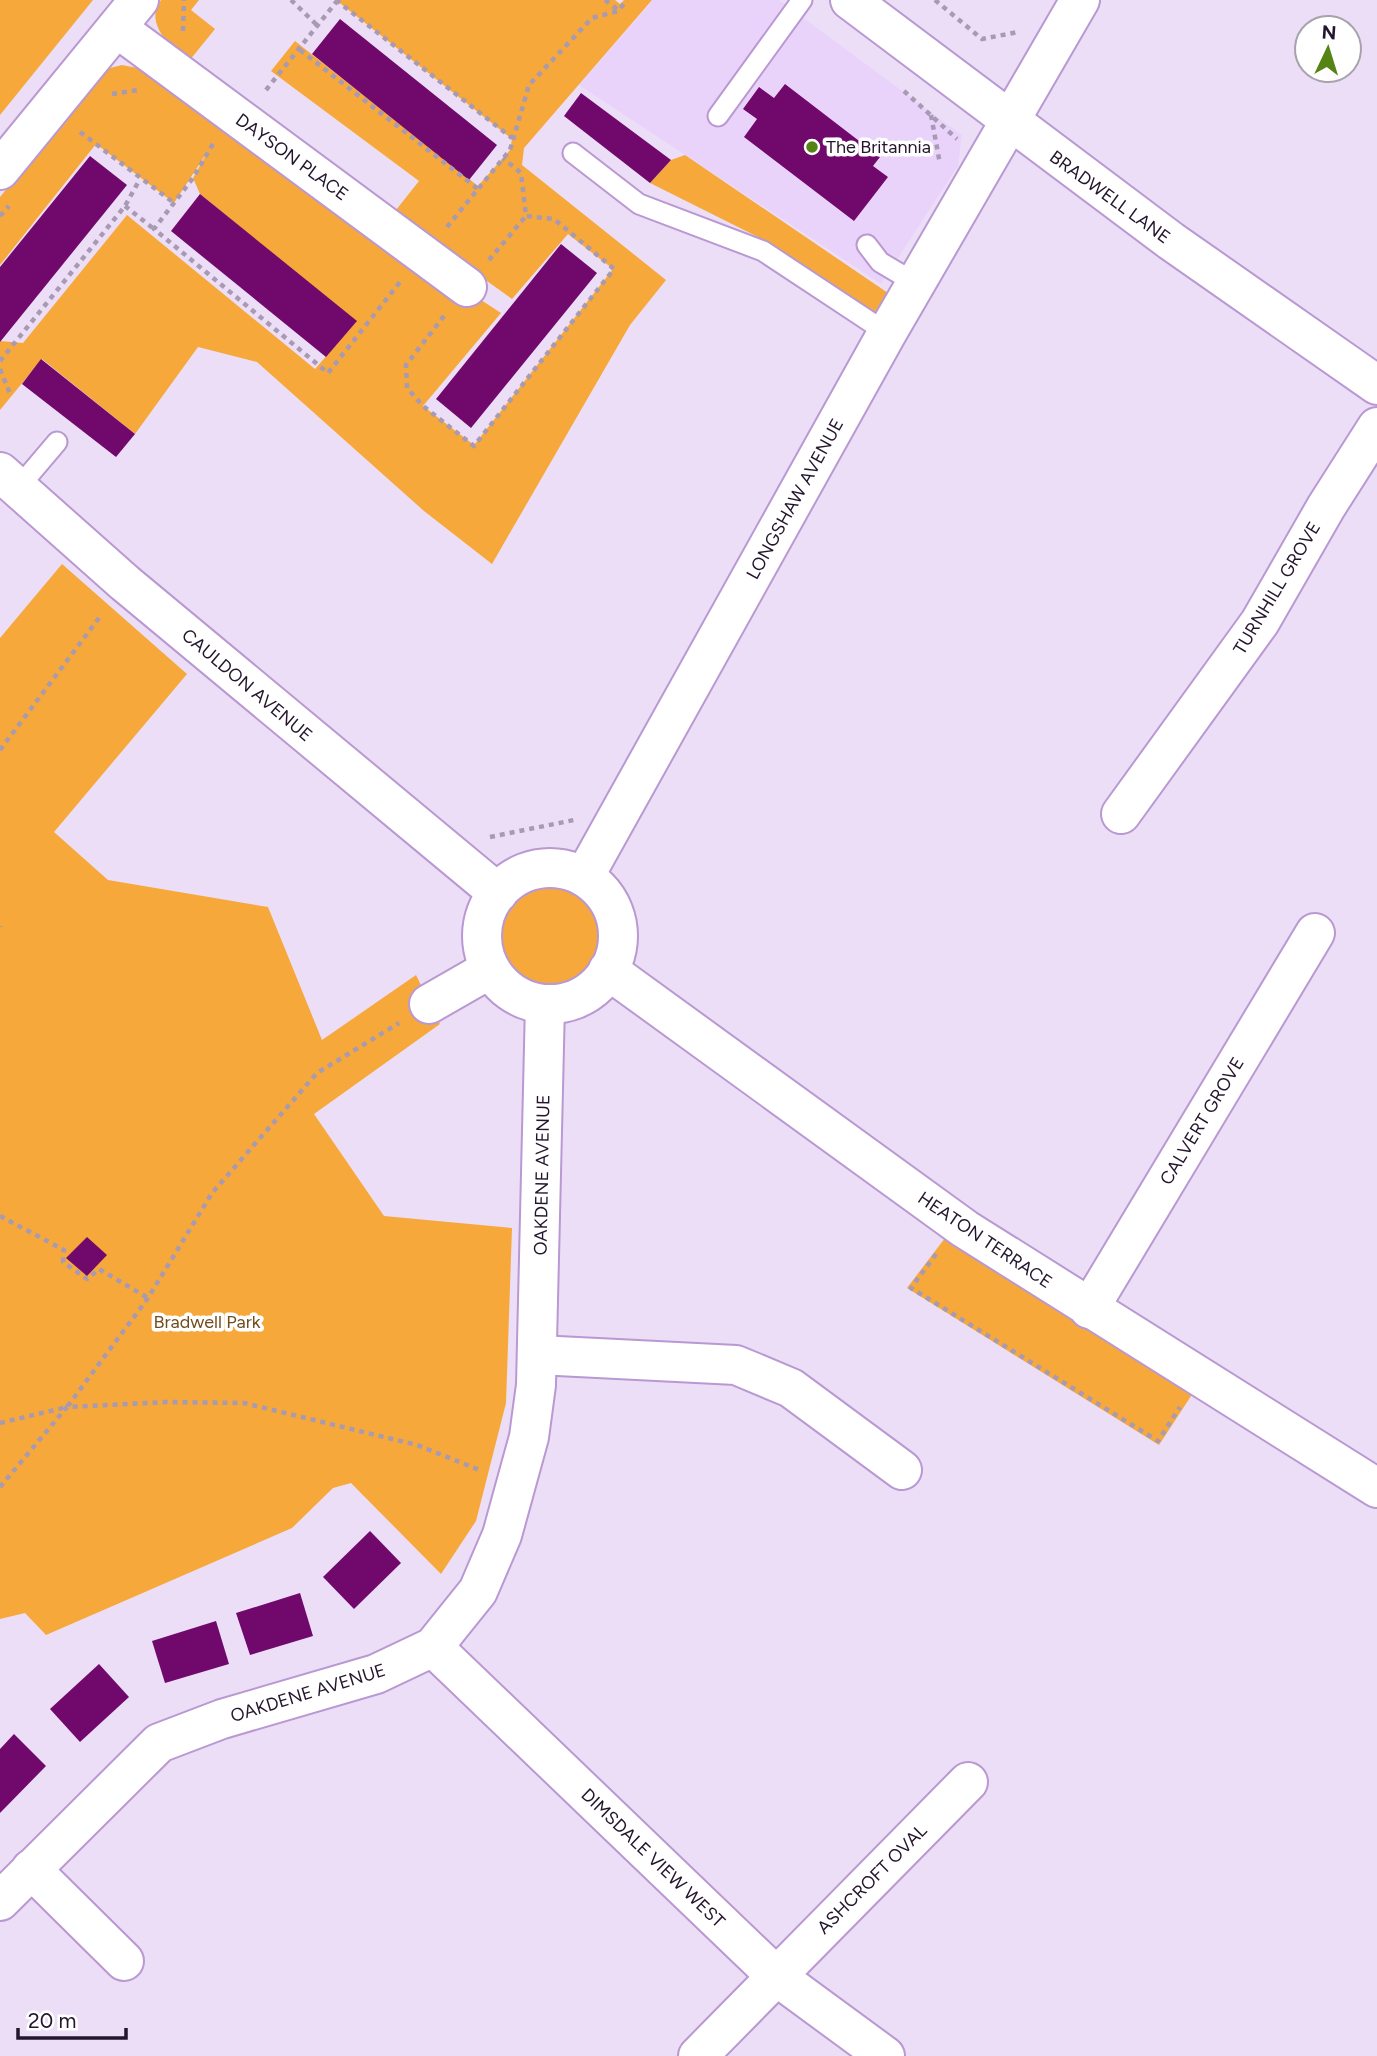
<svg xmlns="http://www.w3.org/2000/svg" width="1377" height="2056" font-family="Figtree,sans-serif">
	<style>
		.built { fill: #ead3fb }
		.green { fill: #f6a83b }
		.building { fill: #70096b }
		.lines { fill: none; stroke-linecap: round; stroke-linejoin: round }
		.service-casing { stroke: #ba98d2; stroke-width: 23 }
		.minor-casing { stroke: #ba98d2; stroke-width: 42 }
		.tertiary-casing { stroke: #ba98d2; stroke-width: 42 }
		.path { stroke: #a79ab2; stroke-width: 4.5; stroke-dasharray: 5 5; stroke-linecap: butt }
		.service { stroke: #fff; stroke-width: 19 }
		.minor { stroke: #fff; stroke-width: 38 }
		.tertiary { stroke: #fff; stroke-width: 38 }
		.poi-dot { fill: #568414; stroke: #fff; stroke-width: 2.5 }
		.labels { text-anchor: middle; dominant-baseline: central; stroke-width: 7; stroke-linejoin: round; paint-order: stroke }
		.poi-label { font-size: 18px; fill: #23162c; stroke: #fff; text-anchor: start }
		.street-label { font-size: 18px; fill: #23162c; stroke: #fff }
		.park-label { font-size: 18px; fill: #724e1f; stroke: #fff }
	</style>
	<rect width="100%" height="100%" fill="#ecdef7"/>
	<!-- built -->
	<path class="built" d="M 653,0 L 779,0 L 962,135 L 958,166 L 881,284 L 579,85 Z"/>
	<!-- green -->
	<g class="green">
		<path d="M 0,0 L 93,0 L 0,115 Z"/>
		<path d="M 161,0 L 199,0 L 191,10 L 215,29 L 189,61 C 172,49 143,23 161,0 Z"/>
		<path d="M 336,0 L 615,0 L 620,4 L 624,0 L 652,0 L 524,148 L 522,165 L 666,280 L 630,325 L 492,564 L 424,511 L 257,362 L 198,347 L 135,434 L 42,359 L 0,410 L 0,341 L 23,343 L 127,215 L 315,369 L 356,322 L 200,194 L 193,178 L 208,151 L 174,203 L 96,144 L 0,265 L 0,197 L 102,70 L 122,65 L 148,70 L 418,259 L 501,313 L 423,406 L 474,445 L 613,269 L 568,234 L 512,299 L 434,243 L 435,240 L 396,210 L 419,181 L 271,71 L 295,41 L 478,186 L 510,150 L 512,139 Z"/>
		<path d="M 685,155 L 888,293 L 873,315 L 758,237 L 650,183 L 671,160 Z"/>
		<path d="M 62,564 L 187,674 L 54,832 L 108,880 L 268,907 L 322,1040 L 416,975 L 440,1024 L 314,1114 L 384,1216 L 512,1228 L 506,1403 L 476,1521 L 441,1574 L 351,1483 L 333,1488 L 292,1528 L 46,1635 L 25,1613 L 0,1619 L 0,638 Z"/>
		<circle cx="549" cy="937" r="51"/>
		<path d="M 945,1238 L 1193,1393 L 1159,1445 L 907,1288 Z"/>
	</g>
	<!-- building -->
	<g class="building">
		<path d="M 340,19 L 497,145 L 469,180 L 312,54 Z"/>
		<path d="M 785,84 L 880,157 L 873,166 L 888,177 L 854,221 L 744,137 L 757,119 L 743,109 L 759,87 L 774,98 Z"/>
		<path d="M 581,93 L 671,160 L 650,183 L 564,116 Z"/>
		<path d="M 90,156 L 127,185 L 0,342 L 0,267 Z"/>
		<path d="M 200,194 L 357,321 L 326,357 L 171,231 Z"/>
		<path d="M 561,244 L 597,273 L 471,428 L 436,399 Z"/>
		<path d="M 41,359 L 135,434 L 116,457 L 22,384 Z"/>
		<path d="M 87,1237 L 107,1255 L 87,1276 L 66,1258 Z"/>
		<path d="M 370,1531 L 401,1563 L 354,1609 L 323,1577 Z"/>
		<path d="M 300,1593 L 313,1636 L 250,1655 L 236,1613 Z"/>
		<path d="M 216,1621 L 229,1664 L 165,1683 L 152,1641 Z"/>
		<path d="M 99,1664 L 129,1697 L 80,1742 L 50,1709 Z"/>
		<path d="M 14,1734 L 46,1766 L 0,1813 L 0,1749 Z"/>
	</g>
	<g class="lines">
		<defs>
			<g id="service">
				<path d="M 718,116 L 802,0"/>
				<path d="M 573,153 L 639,204 L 763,251 L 887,333"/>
				<path d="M 867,245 L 880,262 L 917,284"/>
				<path d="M 18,488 L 57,442"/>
			</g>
			<g id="minor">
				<path d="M 117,28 L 467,287"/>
				<path d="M 0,170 L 139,0"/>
				<path d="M 0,472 L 125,583 L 498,893"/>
				<path d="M 1121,814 L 1260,622 L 1326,507 L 1377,427"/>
				<circle cx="550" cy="936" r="68"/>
				<path d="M 584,877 L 887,333 L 1080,0"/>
				<path d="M 608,970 L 965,1229 L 1377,1488"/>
				<path d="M 429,1004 L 490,969"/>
				<path d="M 1089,1309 L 1315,933"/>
				<path d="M 538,1355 L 736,1365 L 791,1388 L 902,1470"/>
				<path d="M 433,1647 L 776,1976 L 885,2056"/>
				<path d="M 31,1869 L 124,1961"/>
				<path d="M 0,1901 L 159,1743 L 222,1719 L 376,1674 L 433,1647 L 478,1591 L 502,1535 L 529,1437 L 536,1385 L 545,1004"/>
				<path d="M 698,2056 L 968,1782"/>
			</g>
			<path id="tertiary" d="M 850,0 L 1171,241 L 1377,385"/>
		</defs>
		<!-- service casing -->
		<use href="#service" class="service-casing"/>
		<!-- minor casing -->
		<use href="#minor" class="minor-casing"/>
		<!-- tertiary casing -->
		<use href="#tertiary" class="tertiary-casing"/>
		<!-- path -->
		<g class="path">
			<path d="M 291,0 L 319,27"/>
			<path d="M 336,0 L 512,138"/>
			<path d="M 605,0 L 618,10"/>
			<path d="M 935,0 L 982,39 L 1018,32"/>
			<path d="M 183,31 L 184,0"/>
			<path d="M 300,50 L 478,189"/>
			<path d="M 266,90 L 337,1"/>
			<path d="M 904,91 L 957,139"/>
			<path d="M 112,94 L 138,90"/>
			<path d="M 931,115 L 940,164"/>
			<path d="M 80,132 L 174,203"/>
			<path d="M 213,144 L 193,178 L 154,229 L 328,373 L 400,282"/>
			<path d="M 125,206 L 154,229"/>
			<path d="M 0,216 L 9,206"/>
			<path d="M 447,227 L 510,150 L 529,85 L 592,18 L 618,11 L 627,0"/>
			<path d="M 489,260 L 526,216"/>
			<path d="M 444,316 L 406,365 L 407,388 L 423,406 L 474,446 L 614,269 L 554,219 L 526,216 L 521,173 L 503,158"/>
			<path d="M 0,361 L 125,206 L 140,179"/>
			<path d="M 0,369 L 11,396"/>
			<path d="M 0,750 L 102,614"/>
			<path d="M 490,837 L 574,820"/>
			<path d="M 0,926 L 0,927"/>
			<path d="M 0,1216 L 64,1250 L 63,1262 L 87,1279 L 99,1269 L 148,1298"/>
			<path d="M 936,1254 L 911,1288 L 1158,1441 L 1180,1407"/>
			<path d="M 0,1423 L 67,1407 L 148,1298 L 212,1193 L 317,1073 L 399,1023"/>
			<path d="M 0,1487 L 67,1407 L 166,1402 L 244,1403 L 417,1445 L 482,1471"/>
		</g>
		<!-- service -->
		<use href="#service" class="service"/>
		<!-- minor -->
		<use href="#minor" class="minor"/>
		<!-- tertiary -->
		<use href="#tertiary" class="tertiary"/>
	</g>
	<!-- markers -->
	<circle class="poi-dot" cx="812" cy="147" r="7"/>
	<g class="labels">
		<!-- poi labels -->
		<g class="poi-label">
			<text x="826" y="147">The Britannia</text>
		</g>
		<!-- street labels -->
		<g class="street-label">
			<text transform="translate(292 157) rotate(36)">DAYSON PLACE</text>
			<text transform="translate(1110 197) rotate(36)">BRADWELL LANE</text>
			<text transform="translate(795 499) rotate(-61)">LONGSHAW AVENUE</text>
			<text transform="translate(1277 588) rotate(-59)">TURNHILL GROVE</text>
			<text transform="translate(247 685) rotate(40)">CAULDON AVENUE</text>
			<text transform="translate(1202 1121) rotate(-59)">CALVERT GROVE</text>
			<text transform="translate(542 1175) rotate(-89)">OAKDENE AVENUE</text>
			<text transform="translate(985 1240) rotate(34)">HEATON TERRACE</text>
			<text transform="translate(308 1693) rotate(-17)">OAKDENE AVENUE</text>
			<text transform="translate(653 1858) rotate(44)">DIMSDALE VIEW WEST</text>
			<text transform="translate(872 1879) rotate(-45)">ASHCROFT OVAL</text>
		</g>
		<!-- park labels -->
		<g class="park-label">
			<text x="207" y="1322">Bradwell Park</text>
		</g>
	</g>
	<!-- north arrow -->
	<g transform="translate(1328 49) rotate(4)"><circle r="33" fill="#ffffff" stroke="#a7a2ab" stroke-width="2"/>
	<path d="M0-5L12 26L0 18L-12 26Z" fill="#568414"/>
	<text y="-10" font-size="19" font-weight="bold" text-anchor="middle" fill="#23162c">N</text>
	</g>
	<!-- scale -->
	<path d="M18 2028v10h108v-10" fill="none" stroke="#23162c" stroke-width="3.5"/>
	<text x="28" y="2028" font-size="21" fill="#23162c" stroke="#ffffff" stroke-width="5" paint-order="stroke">20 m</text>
</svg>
